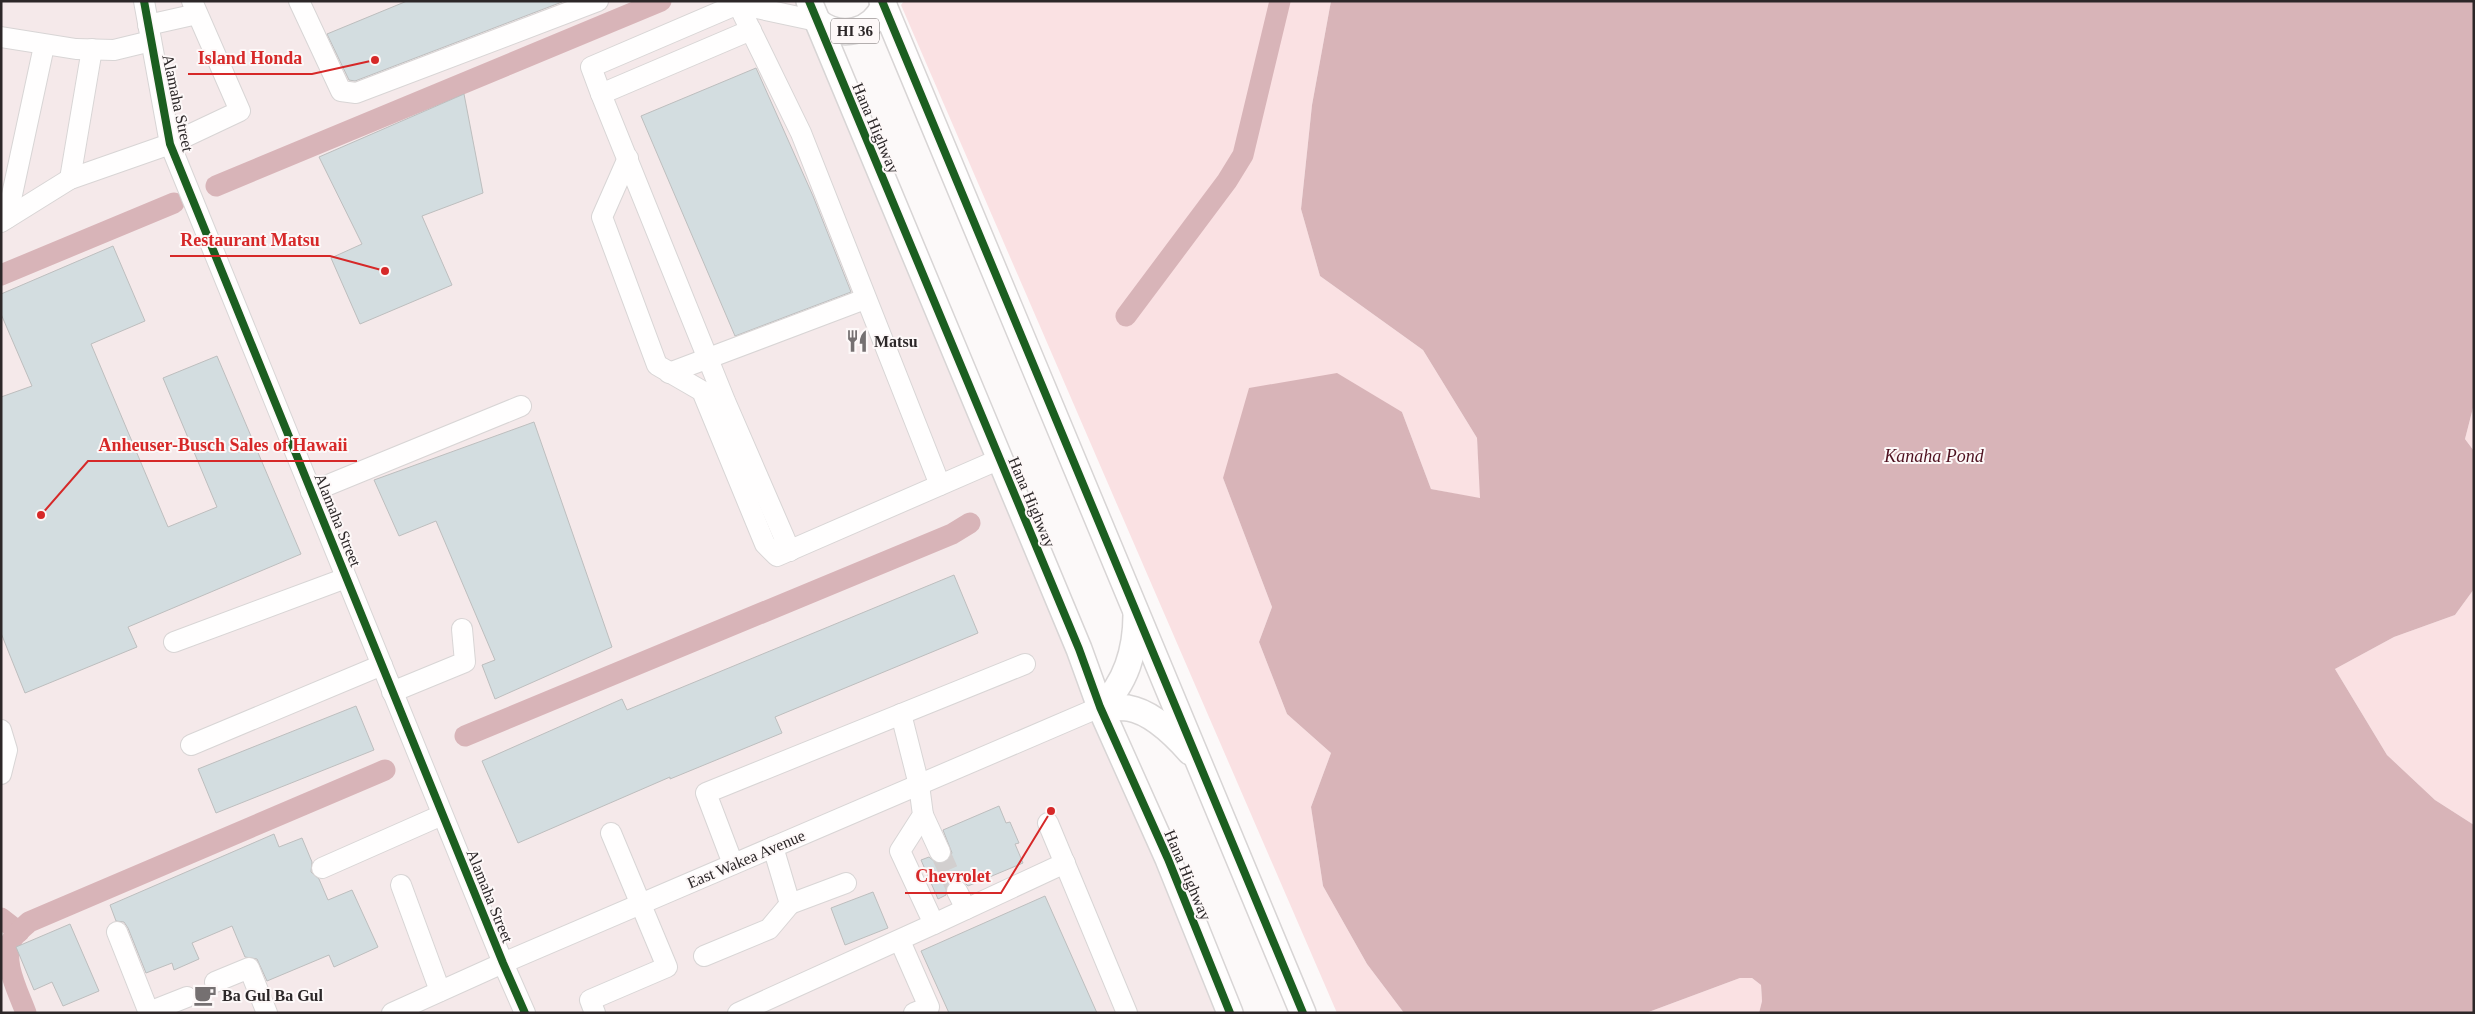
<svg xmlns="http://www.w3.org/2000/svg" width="2475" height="1014" font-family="'Times New Roman',serif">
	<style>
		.built { fill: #f5e9ea }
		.green { fill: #fae1e3 }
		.water { fill: #d8b4b8 }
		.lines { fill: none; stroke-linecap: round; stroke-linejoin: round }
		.canal { stroke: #d8b4b8; stroke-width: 21 }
		.building { fill: #d3dde0; stroke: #bdbebe }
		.minor-tunnel { stroke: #d2cfcf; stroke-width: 20; stroke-dasharray: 20 10; stroke-linecap: butt }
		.minor-casing { stroke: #d8d5d5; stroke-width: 22 }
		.major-casing { stroke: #d8d5d5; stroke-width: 28 }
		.minor { stroke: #fffefe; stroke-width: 20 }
		.major { stroke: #fffefe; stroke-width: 25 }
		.cycleway-casing { stroke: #fdf8f8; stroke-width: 11 }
		.cycleway { stroke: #1b5e20; stroke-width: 8 }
		.labels { text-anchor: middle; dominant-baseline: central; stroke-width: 4; stroke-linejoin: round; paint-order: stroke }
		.shield { fill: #fdf8f8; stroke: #6b6666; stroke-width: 1 }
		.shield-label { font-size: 15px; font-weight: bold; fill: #2c2728 }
		.street-label { font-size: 16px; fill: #2c2728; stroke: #fdf8f8 }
		.poi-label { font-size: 16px; font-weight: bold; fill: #2c2728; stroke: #fdf8f8; text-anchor: start }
		.water-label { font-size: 18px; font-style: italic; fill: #4f1220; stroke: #fdf8f8 }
		.leader { fill: none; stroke: #d62828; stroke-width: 2 }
		.callout-dot { fill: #d62828; stroke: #fdf8f8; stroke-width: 2 }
		.callout-label { font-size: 18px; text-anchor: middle; font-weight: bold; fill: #d62828; stroke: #fdf8f8; stroke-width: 4; stroke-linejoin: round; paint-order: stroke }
	</style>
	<rect width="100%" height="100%" fill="#fcf9f9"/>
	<!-- built -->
	<path class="built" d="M 1,1 L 813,1 L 1230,1013 L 1,1013 Z"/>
	<!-- green -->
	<g class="green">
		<path d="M 904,1 L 1331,1 L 1312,105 L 1301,209 L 1320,276 L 1423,350 L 1477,438 L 1481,499 L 1431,489 L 1402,412 L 1223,478 L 1272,607 L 1259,642 L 1287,714 L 1331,753 L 1311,807 L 1323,886 L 1367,964 L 1404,1013 L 1337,1013 L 901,5 Z"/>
		<path d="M 2474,404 L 2474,451 L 2465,439 Z"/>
		<path d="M 2474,589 L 2474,825 L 2435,800 L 2387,755 L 2335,669 L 2394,637 L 2455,615 Z"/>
		<path d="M 1740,978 L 1752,978 L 1761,985 L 1762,1001 L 1759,1013 L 1646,1013 Z"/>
	</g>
	<!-- water -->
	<path class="water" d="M 1331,1 L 2474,1 L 2474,404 L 2465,439 L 2474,451 L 2474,589 L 2455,615 L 2394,637 L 2335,669 L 2387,755 L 2435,800 L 2474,825 L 2474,1013 L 1759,1013 L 1762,1001 L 1761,985 L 1752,978 L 1740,978 L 1646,1013 L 1404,1013 L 1367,964 L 1323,886 L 1311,807 L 1331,753 L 1287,714 L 1259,642 L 1272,607 L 1223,478 L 1249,388 L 1337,373 L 1402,412 L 1431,489 L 1480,498 L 1477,438 L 1423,350 L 1320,276 L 1301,209 L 1312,105 Z"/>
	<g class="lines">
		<!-- canal -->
		<g class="canal">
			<path d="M 216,186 L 661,1"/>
			<path d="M 1,275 L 174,203"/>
			<path d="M 1126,316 L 1227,181 L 1243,155 L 1280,1"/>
			<path d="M 465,736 L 952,534 L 970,523"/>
			<path d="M 1,918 L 19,932"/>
			<path d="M 26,1013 C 19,993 0,959 13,938 C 17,932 24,927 29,922 L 385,770"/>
		</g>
	</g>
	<!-- building -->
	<g class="building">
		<path d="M 407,1 L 562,1 L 562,2 L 355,81 L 349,80 L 327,34 Z"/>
		<path d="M 756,68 L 813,196 L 851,292 L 735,336 L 641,116 Z"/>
		<path d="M 464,94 L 483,193 L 422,216 L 452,285 L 360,324 L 331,258 L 362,244 L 319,157 Z"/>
		<path d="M 113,246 L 145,321 L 91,344 L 168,527 L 217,507 L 163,378 L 217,356 L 301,554 L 128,627 L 137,647 L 25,693 L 1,633 L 1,397 L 32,386 L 1,314 L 1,294 Z"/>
		<path d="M 534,422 L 612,647 L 495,699 L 482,665 L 495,660 L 436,521 L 399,536 L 374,480 Z"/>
		<path d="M 954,575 L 978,633 L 775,717 L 782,733 L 670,779 L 670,777 L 518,843 L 482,761 L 622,699 L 627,710 Z"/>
		<path d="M 356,706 L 374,750 L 216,813 L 198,769 Z"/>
		<path d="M 999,806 L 1006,823 L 1010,822 L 1019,843 L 1015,844 L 1023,863 L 968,886 L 963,881 L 952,880 L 947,885 L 946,895 L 938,899 L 921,860 L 929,857 L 938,864 L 945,863 L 952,853 L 943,830 Z"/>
		<path d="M 274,834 L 279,847 L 302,838 L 312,862 L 311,872 L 319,879 L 328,900 L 352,890 L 378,947 L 334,967 L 329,955 L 267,981 L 257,959 L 245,957 L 232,926 L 192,943 L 199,959 L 174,970 L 172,963 L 146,973 L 128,928 L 124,922 L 116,921 L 110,905 Z"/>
		<path d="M 873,892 L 888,928 L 845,945 L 831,908 Z"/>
		<path d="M 1045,896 L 1097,1013 L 949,1013 L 921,951 Z"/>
		<path d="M 70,924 L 99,991 L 63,1006 L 52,982 L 34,990 L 16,947 Z"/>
	</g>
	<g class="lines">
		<!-- minor-tunnel -->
		<path class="minor-tunnel" d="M 940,852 L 957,891"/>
		<defs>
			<g id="minor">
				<path d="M 144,1 L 170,144 L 503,963 L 525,1013"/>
				<path d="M 299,1 L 341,91 L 356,93 L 598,1"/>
				<path d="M 740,1 L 738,4 L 591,67 L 601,94 L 751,30"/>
				<path d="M 738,4 L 801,133 L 940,485"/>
				<path d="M 738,4 L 817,21"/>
				<path d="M 148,25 L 197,14"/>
				<path d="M 1,37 L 76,49 L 114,50 L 151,41"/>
				<path d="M 601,94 L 725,401 L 790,551"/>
				<path d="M 628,158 L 602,217 L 657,365 L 702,391 L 765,544 L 777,556 L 1000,459"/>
				<path d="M 70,179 L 92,49"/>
				<path d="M 7,218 L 44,46"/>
				<path d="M 1,222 L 70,179 L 170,144 L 240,111 L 192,1"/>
				<path d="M 669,373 L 865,299"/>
				<path d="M 311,492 L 521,406"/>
				<path d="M 174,642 L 346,578"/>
				<path d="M 392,692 L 465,662 L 462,629"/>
				<path d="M 901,714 L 919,785 L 923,815 L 900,851 L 934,924 L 1065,863"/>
				<path d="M 1,730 L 7,750 L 1,774"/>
				<path d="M 191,745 L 382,665"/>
				<path d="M 923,815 L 940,852"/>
				<path d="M 1048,823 L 1127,1013"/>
				<path d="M 773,847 L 790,904 L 846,883"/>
				<path d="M 733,864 L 706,793 L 1025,664"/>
				<path d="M 322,868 L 442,815"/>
				<path d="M 401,885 L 440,991"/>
				<path d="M 957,891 L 966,909"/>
				<path d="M 117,932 L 149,1013"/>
				<path d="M 900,941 L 929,1007 L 914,1013"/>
				<path d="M 704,956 L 769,929 L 790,904"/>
				<path d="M 215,982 L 249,968 L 267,1013"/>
				<path d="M 149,1012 L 187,997"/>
				<path d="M 392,1013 L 503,963 L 1100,707"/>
				<path d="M 595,1013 L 590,1000 L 667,967 L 611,833"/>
				<path d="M 738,1013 L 934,924"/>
			</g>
			<g id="major">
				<path d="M 809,1 L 1079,649 L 1100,707 L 1168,859 L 1230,1013"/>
				<path d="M 882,1 L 1303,1013"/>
				<path d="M 817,21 C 840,40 872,33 884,5"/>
				<path d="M 1100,707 C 1109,708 1119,707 1128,708 C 1152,712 1175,735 1190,752"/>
				<path d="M 1100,707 C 1126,685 1136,649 1136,615"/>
			</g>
		</defs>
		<!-- minor casing -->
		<use href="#minor" class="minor-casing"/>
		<!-- major casing -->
		<use href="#major" class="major-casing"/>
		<!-- minor -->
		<use href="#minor" class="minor"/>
		<!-- major -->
		<use href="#major" class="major"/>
		<defs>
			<g id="cycleway">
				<path d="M 144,1 L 170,144 L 503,963 L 525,1013"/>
				<path d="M 809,1 L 1079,649 L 1100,707 L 1168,859 L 1230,1013"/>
				<path d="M 882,1 L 1303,1013"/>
			</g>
		</defs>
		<!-- cycleway casing -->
		<use href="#cycleway" class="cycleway-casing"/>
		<!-- cycleway -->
		<use href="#cycleway" class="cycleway"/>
	</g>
	<!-- icons -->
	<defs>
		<symbol id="restaurant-bare" viewBox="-9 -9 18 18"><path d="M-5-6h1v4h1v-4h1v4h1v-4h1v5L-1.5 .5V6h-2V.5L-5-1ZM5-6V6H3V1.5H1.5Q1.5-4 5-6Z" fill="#757071" stroke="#fdf8f8" stroke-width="2.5" paint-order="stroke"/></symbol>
		<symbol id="cafe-bare" viewBox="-9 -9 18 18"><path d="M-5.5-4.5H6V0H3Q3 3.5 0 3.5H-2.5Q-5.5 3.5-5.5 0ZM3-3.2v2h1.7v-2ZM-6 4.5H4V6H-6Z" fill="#757071" stroke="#fdf8f8" stroke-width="2.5" paint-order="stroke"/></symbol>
	</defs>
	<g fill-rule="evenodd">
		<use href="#restaurant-bare" x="841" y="325" width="32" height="32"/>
		<use href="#cafe-bare" x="189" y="979" width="32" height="32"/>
	</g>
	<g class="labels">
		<!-- shield labels -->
		<rect class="shield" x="831" y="18.5" width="48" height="25" rx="4"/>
		<g class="shield-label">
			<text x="855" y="31">HI 36</text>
		</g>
		<!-- street labels -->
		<g class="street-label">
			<text transform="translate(178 103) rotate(78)">Alamaha Street</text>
			<text transform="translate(876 128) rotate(67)">Hana Highway</text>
			<text transform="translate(1032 502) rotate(67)">Hana Highway</text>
			<text transform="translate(338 520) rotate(68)">Alamaha Street</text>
			<text transform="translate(746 859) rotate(-23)">East Wakea Avenue</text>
			<text transform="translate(1188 875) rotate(67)">Hana Highway</text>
			<text transform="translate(490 896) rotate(68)">Alamaha Street</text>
		</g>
		<!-- poi labels -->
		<g class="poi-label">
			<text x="874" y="341">Matsu</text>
			<text x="222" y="995">Ba Gul Ba Gul</text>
		</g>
		<!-- water labels -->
		<g class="water-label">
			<text x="1934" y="456">Kanaha Pond</text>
		</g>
	</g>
	<!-- callouts -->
	<path class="leader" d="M375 60L312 74H188M385 271L330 256H170M41 515L88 461H357M1051 811L1001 893H905"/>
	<g class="callout-dot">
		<circle cx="375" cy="60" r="5"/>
		<circle cx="385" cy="271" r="5"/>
		<circle cx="41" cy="515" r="5"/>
		<circle cx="1051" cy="811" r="5"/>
	</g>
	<g class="callout-label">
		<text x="250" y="64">Island Honda</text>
		<text x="250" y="246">Restaurant Matsu</text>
		<text x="223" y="451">Anheuser-Busch Sales of Hawaii</text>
		<text x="953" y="882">Chevrolet</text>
	</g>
	<!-- border -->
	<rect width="2475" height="1014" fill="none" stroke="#2c2728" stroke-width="5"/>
</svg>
